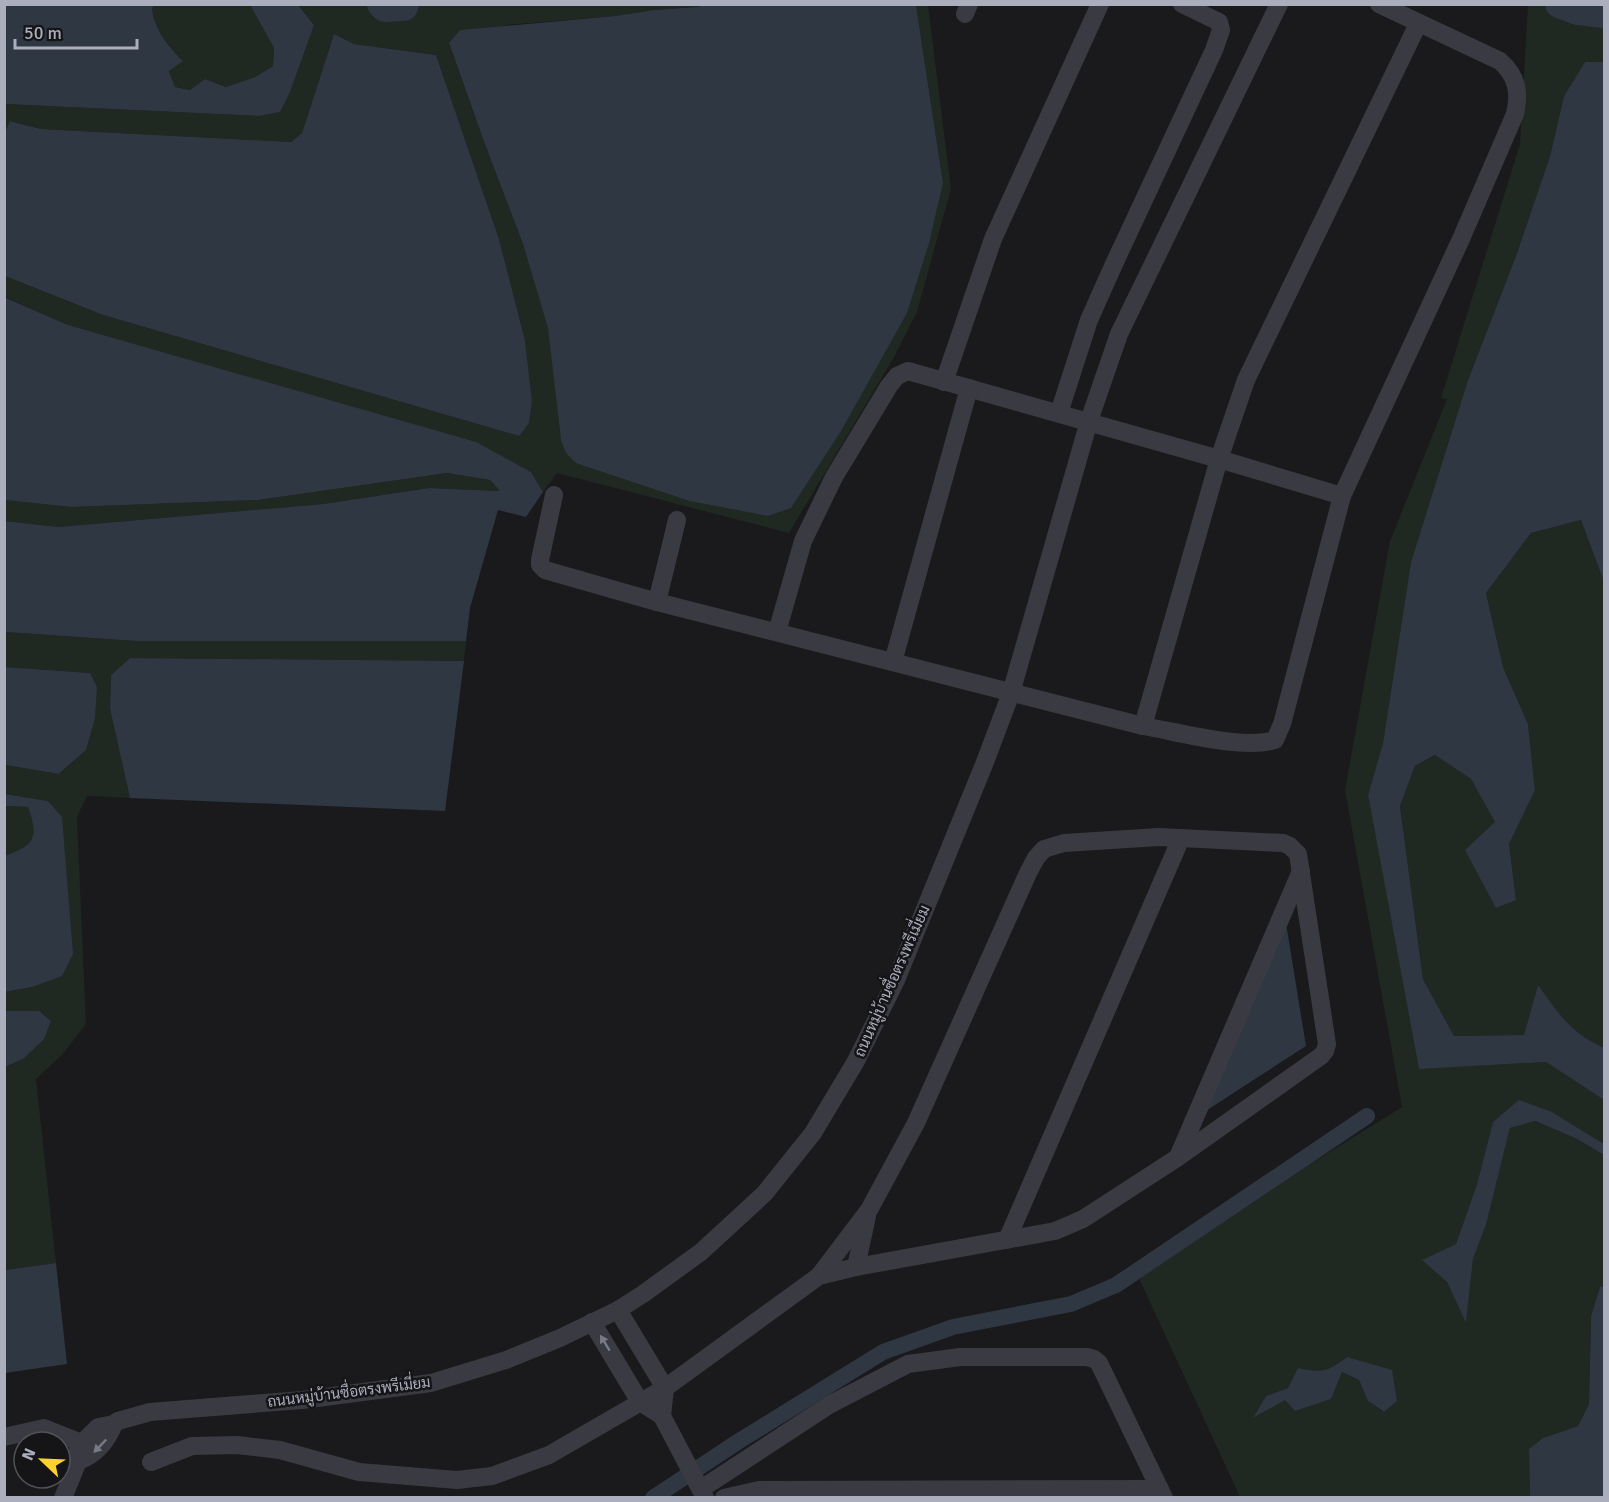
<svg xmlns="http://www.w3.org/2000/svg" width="1609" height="1502" font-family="Signika,Sarabun,sans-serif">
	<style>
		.green { fill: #1f2821; fill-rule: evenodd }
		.water { fill: #2e3742 }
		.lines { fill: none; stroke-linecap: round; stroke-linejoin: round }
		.canal { stroke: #2e3742; stroke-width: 16 }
		.river { stroke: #2e3742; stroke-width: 28 }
		.minor { stroke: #3a3a42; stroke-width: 18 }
		.oneway { fill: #787a86 }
		.labels { text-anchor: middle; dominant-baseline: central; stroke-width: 5; stroke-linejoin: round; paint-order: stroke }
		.street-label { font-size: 15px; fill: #abaebd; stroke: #151417 }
	</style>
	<rect width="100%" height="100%" fill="#1a191c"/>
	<!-- green -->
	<g class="green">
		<path d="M 155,4 L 250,5 L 274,48 L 273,66 L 255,77 L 226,87 L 205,79 L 191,90 L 175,87 L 169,71 L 182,60 C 168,45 154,29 152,8 Z"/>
		<path d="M 298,5 L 710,5 L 697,7 L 654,10 L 615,16 L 506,25 L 449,44 L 483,139 L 523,244 L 549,328 L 561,440 L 943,183 L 916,5 L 928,5 L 951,189 L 917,312 L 893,359 L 789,533 L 557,473 L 543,492 L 531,472 L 68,325 L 5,297 L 5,276 L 103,315 L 519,436 L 532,401 L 525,340 L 499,239 L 436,55 L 354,44 L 334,34 L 302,133 L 291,142 L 41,129 L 11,121 L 5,135 L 5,104 L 259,116 L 280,112 L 314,25 Z"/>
		<path d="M 1528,5 L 1604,5 L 1604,62 L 1585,62 L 1564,96 L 1550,156 L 1516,256 L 1468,380 L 1411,562 L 1383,743 L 1368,795 L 1419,1068 L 1546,1062 L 1604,1100 L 1604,1144 L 1552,1112 L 1493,1123 L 1477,1184 L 1456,1244 L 1423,1260 L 1447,1282 L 1466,1322 L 1473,1259 L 1486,1225 L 1510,1128 L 1534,1121 L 1577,1139 L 1604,1155 L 1604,1286 L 1600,1287 L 1591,1316 L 1589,1404 L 1578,1426 L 1543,1438 L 1529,1449 L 1530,1497 L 1240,1497 L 1136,1272 L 1402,1107 L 1345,790 L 1390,541 L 1447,399 L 1441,398 L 1520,144 ZM 1347,1357 L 1383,1412 L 1368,1401 L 1359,1380 L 1342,1372 L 1296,1411 L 1286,1399 L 1254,1417 L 1266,1396 L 1288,1388 L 1298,1369 C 1322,1373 1327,1372 1347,1357 Z"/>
		<path d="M 447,473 L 490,480 L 500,491 L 429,488 L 323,504 L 58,527 L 5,521 L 5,500 L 71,507 L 258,500 Z"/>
		<path d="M 1581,520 L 1604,582 L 1604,1048 C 1571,1033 1559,1014 1538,986 L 1524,1035 L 1454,1036 L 1423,979 L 1400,806 L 1415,766 L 1436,755 L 1471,779 L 1496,822 L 1516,900 L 1509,844 L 1535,789 L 1528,724 L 1503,667 L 1486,593 L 1531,533 Z"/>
		<path d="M 5,632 L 136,641 L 466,641 L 464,661 L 130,658 L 111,675 L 110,709 L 130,798 L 87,796 L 77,817 L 86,1024 L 62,1055 L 36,1079 L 56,1263 L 5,1270 L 5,1067 L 23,1059 L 39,1011 L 5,1011 L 5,992 L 32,987 L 48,801 L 5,794 L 4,765 L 60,774 L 86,750 L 90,673 L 5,667 Z"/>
		<path d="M 4,806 L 28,807 C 40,840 35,843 5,856 Z"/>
	</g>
	<!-- water -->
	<g class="water">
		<path d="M 5,4 L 155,5 L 152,8 C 154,29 168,46 183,61 L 169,71 L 175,87 L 190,90 L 205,79 L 226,87 L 255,77 L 273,66 L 274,48 L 250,5 L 298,5 L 314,25 L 290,92 L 280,112 L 259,116 L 5,104 Z"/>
		<path d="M 710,4 L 916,5 L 943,183 L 929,243 L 907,313 L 841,431 L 791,508 L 768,516 L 690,501 L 576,463 L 566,453 L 561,440 L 548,328 L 523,244 L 483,139 L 449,43 L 460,30 L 615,16 L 654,10 L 697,7 Z"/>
		<path d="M 334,34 L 354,44 L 436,55 L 499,239 L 525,340 L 532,401 L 529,423 L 519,436 L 103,315 L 5,276 L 4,135 L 10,121 L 41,129 L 291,142 L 302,133 Z"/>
		<path d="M 1585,62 L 1604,62 L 1604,582 L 1581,520 L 1531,533 L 1486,593 L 1503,667 L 1528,724 L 1535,790 L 1509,844 L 1516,900 L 1496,908 L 1465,850 L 1495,822 L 1471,779 L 1435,755 L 1415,766 L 1400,806 L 1423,979 L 1454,1036 L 1524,1035 L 1538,985 C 1559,1014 1571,1033 1604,1048 L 1604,1100 L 1546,1062 L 1419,1069 L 1368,795 L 1383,743 L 1411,562 L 1468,380 L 1516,256 L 1550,156 L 1564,96 Z"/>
		<path d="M 4,297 L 68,325 L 476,442 L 531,472 L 543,492 L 526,517 L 498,510 L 470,608 L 466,641 L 136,641 L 5,632 L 5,521 L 58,527 L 323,504 L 429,488 L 500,491 L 490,480 L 447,473 L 258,500 L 71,507 L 5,500 Z"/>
		<path d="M 130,658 L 464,661 L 445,811 L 130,798 L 110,709 L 111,675 Z"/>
		<path d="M 5,667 L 90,673 L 97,687 L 95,718 L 86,750 L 59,774 L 5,765 Z"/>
		<path d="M 5,794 L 48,801 L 62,817 L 73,954 L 62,976 L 32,987 L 5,992 L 5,856 C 35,844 39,839 28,807 L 5,806 Z"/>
		<path d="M 1286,923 L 1306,1046 L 1195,1118 Z"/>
		<path d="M 5,1011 L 39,1011 L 51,1021 L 44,1039 L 23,1059 L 5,1067 Z"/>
		<path d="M 1519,1100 L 1552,1112 L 1604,1144 L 1604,1155 L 1577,1139 L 1535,1121 L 1510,1128 L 1486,1225 L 1473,1259 L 1466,1323 L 1447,1282 L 1422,1260 L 1456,1244 L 1477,1184 L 1493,1122 Z"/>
		<path d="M 56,1263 L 67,1364 L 5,1373 L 5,1270 Z"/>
		<path d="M 1604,1286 L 1604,1497 L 1530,1497 L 1529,1449 L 1543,1438 L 1578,1426 L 1589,1404 L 1591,1316 L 1600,1287 Z"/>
		<path d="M 1347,1357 L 1392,1370 L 1397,1401 L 1384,1412 L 1368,1401 L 1359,1380 L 1342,1372 L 1331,1399 L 1295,1411 L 1285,1400 L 1253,1418 L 1266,1396 L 1288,1388 L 1298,1368 C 1322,1373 1327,1372 1347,1357 Z"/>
	</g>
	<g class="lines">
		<!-- canal -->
		<path class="canal" d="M 653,1498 L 739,1441 L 883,1352 L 953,1327 L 1071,1304 L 1116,1285 L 1367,1116"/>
		<!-- river -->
		<g class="river">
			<path d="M 381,4 L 385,8 L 404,7 L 405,4"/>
			<path d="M 1559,4 L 1578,11 L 1604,14"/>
		</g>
		<!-- minor -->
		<g class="minor">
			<path d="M 965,14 L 969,4"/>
			<path d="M 944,382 L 993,239 L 1100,4"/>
			<path d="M 1059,413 L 1089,320 L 1114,264 L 1214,50 L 1221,30 L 1219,22 L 1182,4"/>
			<path d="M 554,495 L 540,560 L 540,565 L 545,570 L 657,602 L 1143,726 C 1178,732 1242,750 1275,740 L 1282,724 L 1342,496 L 1461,239 L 1515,114 C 1520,92 1517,76 1500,61 L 1379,4"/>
			<path d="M 657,602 L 677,520"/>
			<path d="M 777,632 L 803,541 L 834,477 L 889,386 L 897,376 L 908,371 L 1219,459 L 1342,496"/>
			<path d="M 893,662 L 969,388"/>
			<path d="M 1143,726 L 1219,459 L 1246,380 L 1418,24"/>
			<path d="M 1178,1157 L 1301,871"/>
			<path d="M 1007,1240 L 1181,838"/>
			<path d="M 856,1267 L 867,1216"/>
			<path d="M 592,1322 L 640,1402 L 662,1416 L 665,1388 L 618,1310"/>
			<path d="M 662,1416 L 705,1498"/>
			<path d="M 4,1437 L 44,1428 L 82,1443"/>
			<path d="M 78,1461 C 96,1455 107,1441 114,1424"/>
			<path d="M 151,1462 L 192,1446 L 237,1445 L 280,1450 L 359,1472 L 457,1480 L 492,1476 L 549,1455 L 665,1388 L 819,1276 L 869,1210 L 916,1123 L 1028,873 L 1036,858 L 1044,849 L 1064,843 L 1159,837 L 1283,843 L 1290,846 L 1298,854 L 1327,1044 L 1325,1051 L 1321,1056 L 1177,1158 L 1083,1219 L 1055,1231 L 856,1267 L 819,1276"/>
			<path d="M 701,1489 L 829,1405 L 908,1364 L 960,1357 L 1087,1357 L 1094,1359 L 1099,1363 L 1164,1498"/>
			<path d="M 63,1498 L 78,1461 L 78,1447 L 98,1427 L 114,1424 L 118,1421 L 150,1412 L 302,1400 L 431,1383 L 506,1360 L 560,1338 L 618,1310 L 643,1294 L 701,1252 L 765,1193 L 813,1133 L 856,1061 L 896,980 L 985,762 L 1011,693 L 1089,421 L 1119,334 L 1279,4"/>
			<path d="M 724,1498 L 759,1490 L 1160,1489"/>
		</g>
	</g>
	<!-- one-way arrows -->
	<defs><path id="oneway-solid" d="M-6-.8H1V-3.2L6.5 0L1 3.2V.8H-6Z" transform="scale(1.5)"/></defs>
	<g class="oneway">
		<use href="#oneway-solid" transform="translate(605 1343) rotate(-121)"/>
		<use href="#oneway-solid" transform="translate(100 1446) rotate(134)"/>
	</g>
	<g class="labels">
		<!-- street labels -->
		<g class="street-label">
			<text transform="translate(892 981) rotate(-66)">ถนนหมู่บ้านซื่อตรงพรีเมี่ยม</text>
			<text transform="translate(349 1392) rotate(-7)">ถนนหมู่บ้านซื่อตรงพรีเมี่ยม</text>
		</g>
	</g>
	<!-- border -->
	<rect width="1609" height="1502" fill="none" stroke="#abaebd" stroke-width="12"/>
	<!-- north arrow -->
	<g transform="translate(42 1460) rotate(293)"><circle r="28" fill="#151417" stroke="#515259" stroke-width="1.5"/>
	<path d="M0-4.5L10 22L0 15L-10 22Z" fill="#ffd12f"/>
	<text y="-9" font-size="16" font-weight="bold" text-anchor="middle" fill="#abaebd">N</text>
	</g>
	<!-- scale -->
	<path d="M15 39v9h122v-9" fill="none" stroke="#abaebd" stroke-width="3"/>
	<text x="24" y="39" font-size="18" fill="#abaebd" stroke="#151417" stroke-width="4.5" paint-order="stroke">50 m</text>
</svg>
